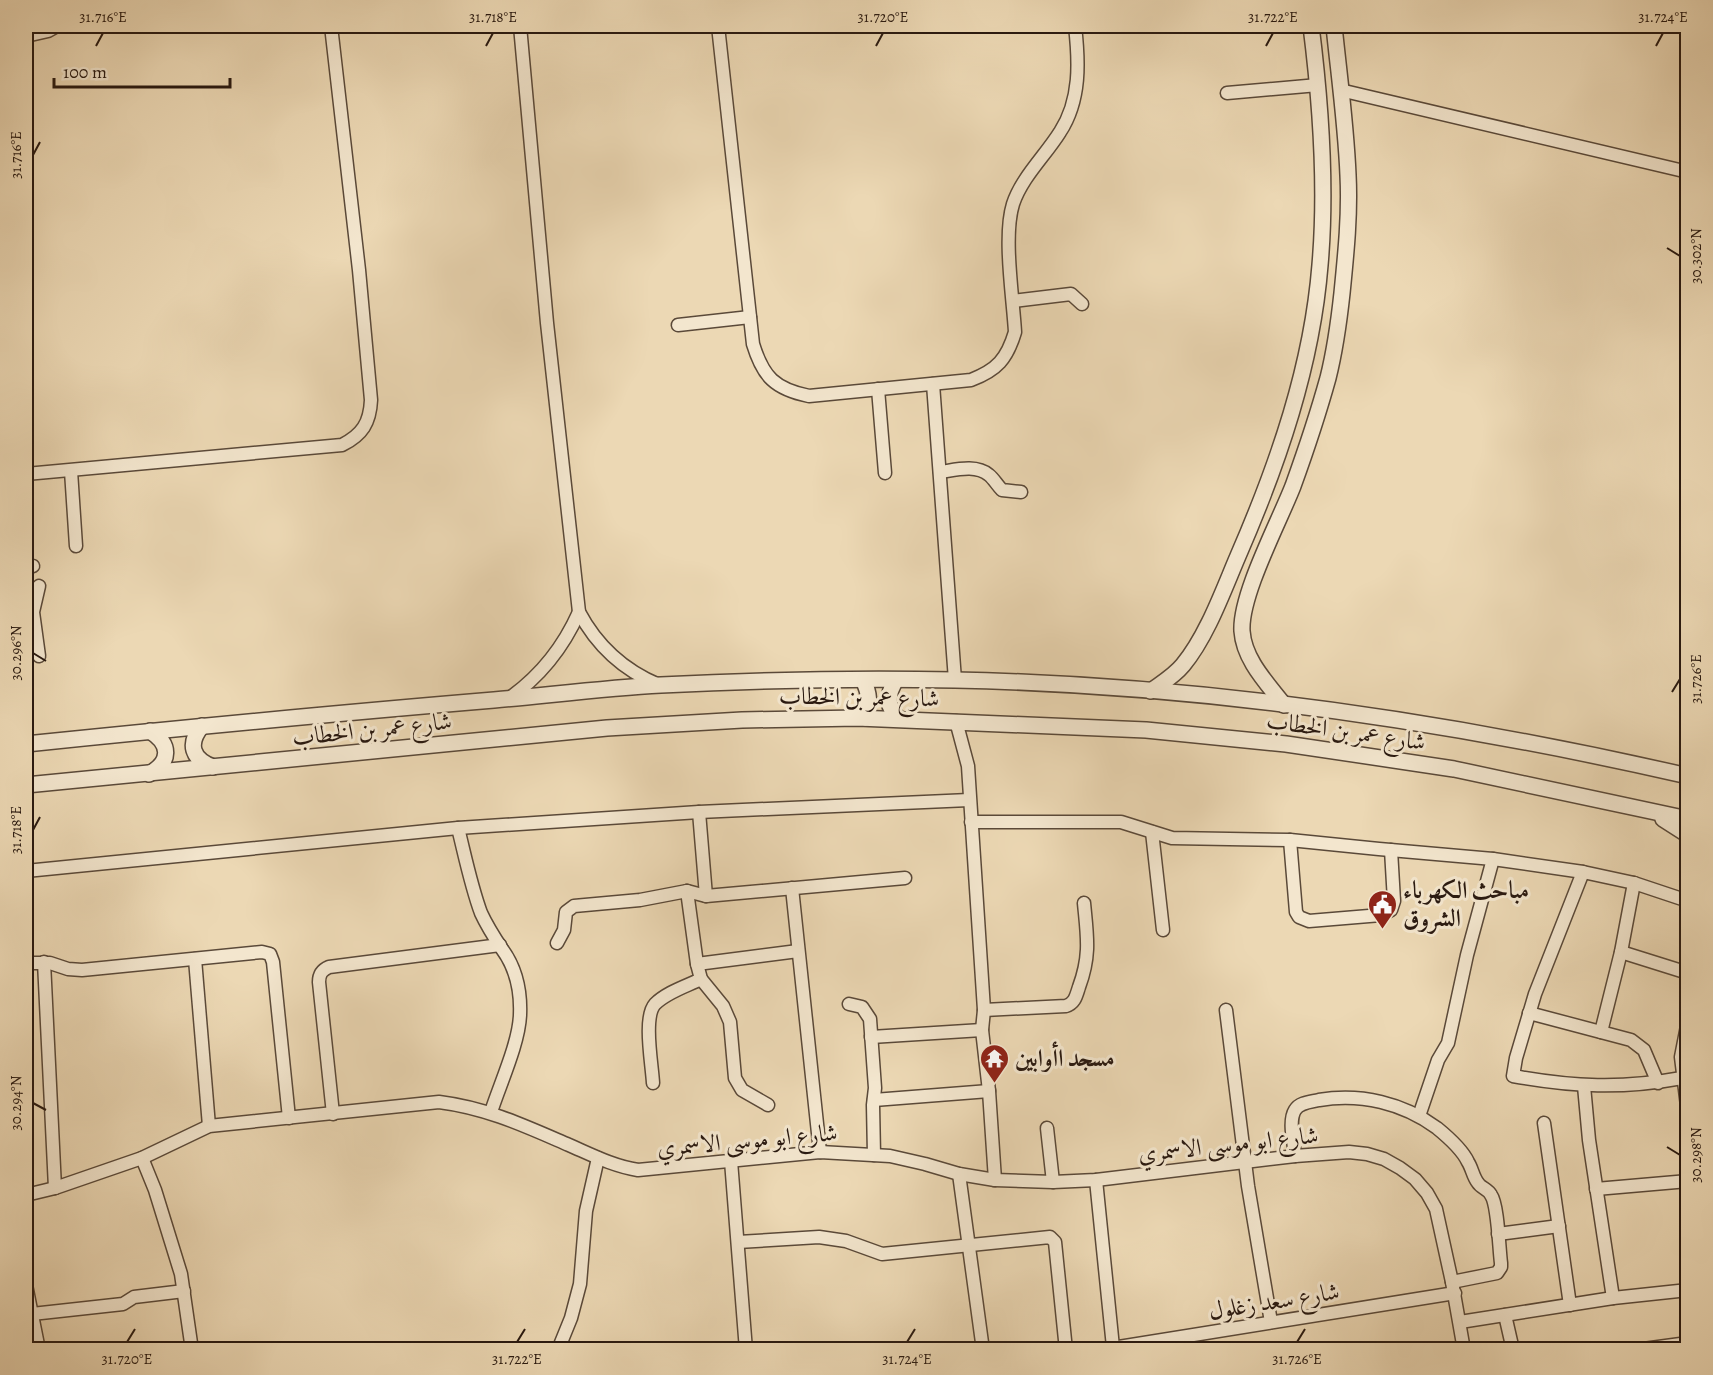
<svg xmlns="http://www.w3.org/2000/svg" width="1713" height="1375" font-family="Alegreya,Amiri,serif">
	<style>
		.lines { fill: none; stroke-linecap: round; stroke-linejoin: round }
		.minor-casing { stroke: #5a4939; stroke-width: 15 }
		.tertiary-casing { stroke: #5a4939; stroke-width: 18 }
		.minor { stroke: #f3e6ce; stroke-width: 12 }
		.tertiary { stroke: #f3e6ce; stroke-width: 15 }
		.ticks { fill: none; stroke: #291910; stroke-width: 2 }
		.labels { text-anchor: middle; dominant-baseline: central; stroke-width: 6; stroke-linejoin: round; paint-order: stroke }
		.street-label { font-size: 24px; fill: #291910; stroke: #f3e6ce }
		.poi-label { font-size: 24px; font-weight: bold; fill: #291910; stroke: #f3e6ce; text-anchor: start }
		.neatline { fill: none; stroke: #291910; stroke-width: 2 }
		.ticks-label { font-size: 15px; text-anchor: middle; fill: #291910 }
	</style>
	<rect width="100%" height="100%" fill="#ecd8b4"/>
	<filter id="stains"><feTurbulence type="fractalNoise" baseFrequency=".00333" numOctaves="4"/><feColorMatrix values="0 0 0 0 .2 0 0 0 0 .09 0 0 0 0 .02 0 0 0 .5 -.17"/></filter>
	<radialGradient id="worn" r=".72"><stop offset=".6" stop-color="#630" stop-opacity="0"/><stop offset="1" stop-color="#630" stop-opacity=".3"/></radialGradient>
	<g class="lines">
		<defs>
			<g id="minor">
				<path d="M 520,26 L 547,323 L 579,612 C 597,646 623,670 659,685"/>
				<path d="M 718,26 L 753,344 C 763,377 775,389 809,396 L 971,380 C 997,370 1007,359 1015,332 C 1013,297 1003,236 1013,204 C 1022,177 1045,156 1060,132 C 1081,100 1079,61 1075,26"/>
				<path d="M 26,36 L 48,31 L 57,26"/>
				<path d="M 1340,90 L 1688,172"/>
				<path d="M 1227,93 L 1318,85"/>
				<path d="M 1013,301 L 1071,294 L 1082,304"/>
				<path d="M 678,325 L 750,317"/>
				<path d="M 933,384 L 955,680"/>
				<path d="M 878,389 L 885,473"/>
				<path d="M 71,471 L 76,546"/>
				<path d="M 940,472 C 955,470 976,464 989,475 C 994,479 997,485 1002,490 L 1021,492"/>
				<path d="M 26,474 L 342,445 C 362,435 370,423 371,400 L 359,270 L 331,26"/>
				<path d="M 26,567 L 33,566"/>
				<path d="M 39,586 L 33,612 L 39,656"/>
				<path d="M 508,699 C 541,676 563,648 579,612"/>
				<path d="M 956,721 L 968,766 L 984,1010 L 982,1030 L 989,1091 L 995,1180"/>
				<path d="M 699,812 L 706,896"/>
				<path d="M 971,822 L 1121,822 L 1172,838 L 1290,840 L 1379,849 L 1493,859 L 1583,872 L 1634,883 L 1688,901"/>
				<path d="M 458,828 C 465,856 471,886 481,913 C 487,926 494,937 502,949 C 516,968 521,992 520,1015 C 519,1043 500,1084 491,1112"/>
				<path d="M 1152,832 L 1163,930"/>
				<path d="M 1290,840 L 1296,912 L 1299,917 L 1309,921 L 1381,915 L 1391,910 L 1394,901 L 1391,850"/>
				<path d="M 26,871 L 458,828 L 699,812 L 969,800"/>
				<path d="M 1583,872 L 1535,994 L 1516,1058 L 1513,1076 C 1573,1087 1622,1089 1682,1078"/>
				<path d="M 792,888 L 820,1152"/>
				<path d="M 687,891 L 697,964 L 701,979 L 723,1006 L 730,1022 L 735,1078 L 742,1090 L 768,1105"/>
				<path d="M 557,943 L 564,930 L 566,912 L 574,906 L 640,900 L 687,891 L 706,896 L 905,878"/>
				<path d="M 1621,952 L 1688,973"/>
				<path d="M 195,959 L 209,1126"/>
				<path d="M 44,962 L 55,1188"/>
				<path d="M 26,963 L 50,963 L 68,969 L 82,970 L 262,952 L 270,954 L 273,962 L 289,1118"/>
				<path d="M 697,964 L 798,951"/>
				<path d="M 849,1004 L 862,1007 L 870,1019 L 875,1088 L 873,1105 L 874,1155"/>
				<path d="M 984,1010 L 1066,1006 C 1075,1003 1076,996 1079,987 C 1091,955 1087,935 1084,903"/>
				<path d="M 1226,1010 L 1248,1186 L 1271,1322"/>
				<path d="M 1529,1013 L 1631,1040 L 1644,1050 L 1658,1083"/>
				<path d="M 1688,1021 L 1681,1057 L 1688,1114"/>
				<path d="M 1601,1032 L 1621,952 L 1634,883"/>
				<path d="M 871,1037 L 982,1030"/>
				<path d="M 653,1083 C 652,1064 643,1017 655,1004 C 667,992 687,986 701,979"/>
				<path d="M 1584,1086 L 1589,1140 L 1613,1298"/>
				<path d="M 874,1100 L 989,1091"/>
				<path d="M 333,1114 L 319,982 C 319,974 322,970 329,967 L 500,945"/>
				<path d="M 1419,1116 L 1438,1060 L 1448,1043 L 1467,955 L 1493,859"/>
				<path d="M 1544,1123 L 1570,1305"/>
				<path d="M 1047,1128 L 1053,1182"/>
				<path d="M 1295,1156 C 1294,1143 1288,1121 1295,1110 C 1300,1102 1311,1102 1319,1100 C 1361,1093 1403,1103 1437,1128 C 1448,1137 1462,1149 1468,1162 C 1472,1168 1473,1177 1478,1183 C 1481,1188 1488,1189 1491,1195 C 1498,1205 1499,1248 1501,1263 L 1501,1267 L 1497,1273 L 1452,1282"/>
				<path d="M 142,1158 L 155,1190 L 181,1274 L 192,1350"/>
				<path d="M 731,1161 L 746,1350"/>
				<path d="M 959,1174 L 983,1350"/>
				<path d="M 1096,1180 L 1113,1347"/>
				<path d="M 1596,1189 L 1688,1181"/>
				<path d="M 26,1195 L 55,1188 L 142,1158 L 209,1126 L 439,1102 C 487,1108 525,1126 569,1145 C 592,1155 613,1166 638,1170 L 820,1152 L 890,1156 L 925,1164 L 959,1174 L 995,1180 L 1053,1182 L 1096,1180 L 1295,1156 L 1349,1152 L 1367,1154 L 1384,1159 L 1400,1168 L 1415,1179 L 1427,1193 L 1436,1209 L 1452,1282 L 1464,1350"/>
				<path d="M 1498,1234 L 1559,1226"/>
				<path d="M 738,1242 L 819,1237 L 846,1241 L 882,1254 L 1050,1237 L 1055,1242 L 1066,1350"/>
				<path d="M 26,1285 L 39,1350"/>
				<path d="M 32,1314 L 123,1304 L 134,1297 L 184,1291"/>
				<path d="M 1505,1315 L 1513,1350"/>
				<path d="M 1460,1322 L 1613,1298 L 1688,1290"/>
				<path d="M 558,1350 L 571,1318 L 580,1284 L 586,1211 L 598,1158"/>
				<path d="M 1100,1350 L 1455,1293"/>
				<path d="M 1636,1350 L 1688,1343"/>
			</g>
			<g id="tertiary">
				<path d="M 863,680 C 870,694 870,703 865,718"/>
				<path d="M 896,680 C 887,694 886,707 899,719"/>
				<path d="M 1151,691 C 1162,683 1174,676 1183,665 C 1207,636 1223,591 1238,556 C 1278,464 1312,366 1320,265 C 1327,185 1321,105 1311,26"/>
				<path d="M 1284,705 C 1267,683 1244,660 1242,631 C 1240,595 1279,522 1293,486 C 1306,450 1318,414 1328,378 C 1335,350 1339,321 1342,293 C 1346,253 1350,214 1348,175 C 1346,125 1339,75 1334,26"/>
				<path d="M 202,726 C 187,744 192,759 213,767"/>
				<path d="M 26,744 C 182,728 338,713 494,700 C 550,695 606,688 661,685 C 759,680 858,678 955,680 C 1201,685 1448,721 1688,776"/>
				<path d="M 149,774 C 171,762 171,744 150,731"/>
				<path d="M 26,785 L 607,728 L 742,720 L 858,718 L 1146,730 L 1286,744 L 1454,769 L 1688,819"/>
				<path d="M 1663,819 L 1688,835"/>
			</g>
		</defs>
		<!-- minor casing -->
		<use href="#minor" class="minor-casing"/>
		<!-- tertiary casing -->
		<use href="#tertiary" class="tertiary-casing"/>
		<!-- minor -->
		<use href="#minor" class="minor"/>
		<!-- tertiary -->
		<use href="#tertiary" class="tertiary"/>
	</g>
	<!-- ticks -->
	<path class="ticks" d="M 96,46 L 103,33M 486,46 L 493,33M 876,46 L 883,33M 1266,46 L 1273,33M 1656,46 L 1663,33M 33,155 L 40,142M 1667,248 L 1680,256M 33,653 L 46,661M 1672,692 L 1680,679M 33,830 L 40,817M 33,1103 L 46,1110M 1667,1147 L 1680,1155M 127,1342 L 135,1329M 517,1342 L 525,1329M 907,1342 L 915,1329M 1297,1342 L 1305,1329"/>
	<!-- icons -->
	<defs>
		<symbol id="civic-pin" viewBox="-11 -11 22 30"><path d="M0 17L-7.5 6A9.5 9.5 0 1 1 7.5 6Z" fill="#8f2418" stroke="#f3e6ce"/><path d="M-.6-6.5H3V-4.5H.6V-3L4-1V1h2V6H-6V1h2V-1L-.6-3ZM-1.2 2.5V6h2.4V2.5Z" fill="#fff"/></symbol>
		<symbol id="temple-pin" viewBox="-11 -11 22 30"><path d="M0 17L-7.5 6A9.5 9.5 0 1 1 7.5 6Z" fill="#8f2418" stroke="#f3e6ce"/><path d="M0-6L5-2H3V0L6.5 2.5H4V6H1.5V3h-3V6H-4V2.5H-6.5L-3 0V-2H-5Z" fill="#fff"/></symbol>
	</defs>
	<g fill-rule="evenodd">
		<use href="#civic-pin" x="1366" y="888" width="33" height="45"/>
		<use href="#temple-pin" x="978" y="1042" width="33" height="45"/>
	</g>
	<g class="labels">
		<!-- street labels -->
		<g class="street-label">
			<text transform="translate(859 697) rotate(1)">شارع عمر بن الخطاب</text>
			<text transform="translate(372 729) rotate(-6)">شارع عمر بن الخطاب</text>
			<text transform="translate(1346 731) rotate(8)">شارع عمر بن الخطاب</text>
			<text transform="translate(747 1140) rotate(-5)">شارع ابو موسى الاسمري</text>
			<text transform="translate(1228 1144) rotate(-6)">شارع ابو موسى الاسمري</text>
			<text transform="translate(1274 1301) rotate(-9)">شارع سعد زغلول</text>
		</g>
		<!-- poi labels -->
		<g class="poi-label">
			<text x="1403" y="890">مباحث الكهرباء<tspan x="1403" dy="28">الشروق</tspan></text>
			<text x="1015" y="1058">مسجد اأوابين</text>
		</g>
	</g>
	<!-- margin -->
	<rect width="1713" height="1375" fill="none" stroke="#ecd8b4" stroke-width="66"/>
	<!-- scale -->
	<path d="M54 78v9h176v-9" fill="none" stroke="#291910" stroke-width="3"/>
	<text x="63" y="78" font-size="18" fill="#291910" stroke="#f3e6ce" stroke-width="4.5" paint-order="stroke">100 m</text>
	<rect x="33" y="33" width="1647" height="1309" class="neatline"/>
	<g class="ticks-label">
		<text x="103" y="22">31.716°E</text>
		<text x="493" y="22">31.718°E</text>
		<text x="883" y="22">31.720°E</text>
		<text x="1273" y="22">31.722°E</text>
		<text x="1663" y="22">31.724°E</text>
		<text transform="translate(16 155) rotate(-90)" y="5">31.716°E</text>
		<text transform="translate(1696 256) rotate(-90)" y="5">30.302°N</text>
		<text transform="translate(16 653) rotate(-90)" y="5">30.296°N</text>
		<text transform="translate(1696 679) rotate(-90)" y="5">31.726°E</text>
		<text transform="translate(16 830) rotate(-90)" y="5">31.718°E</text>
		<text transform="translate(16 1103) rotate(-90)" y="5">30.294°N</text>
		<text transform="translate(1696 1155) rotate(-90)" y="5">30.298°N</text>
		<text x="127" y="1364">31.720°E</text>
		<text x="517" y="1364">31.722°E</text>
		<text x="907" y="1364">31.724°E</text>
		<text x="1297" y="1364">31.726°E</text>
	</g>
	<rect width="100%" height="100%" filter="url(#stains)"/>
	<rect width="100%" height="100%" fill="url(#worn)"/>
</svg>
